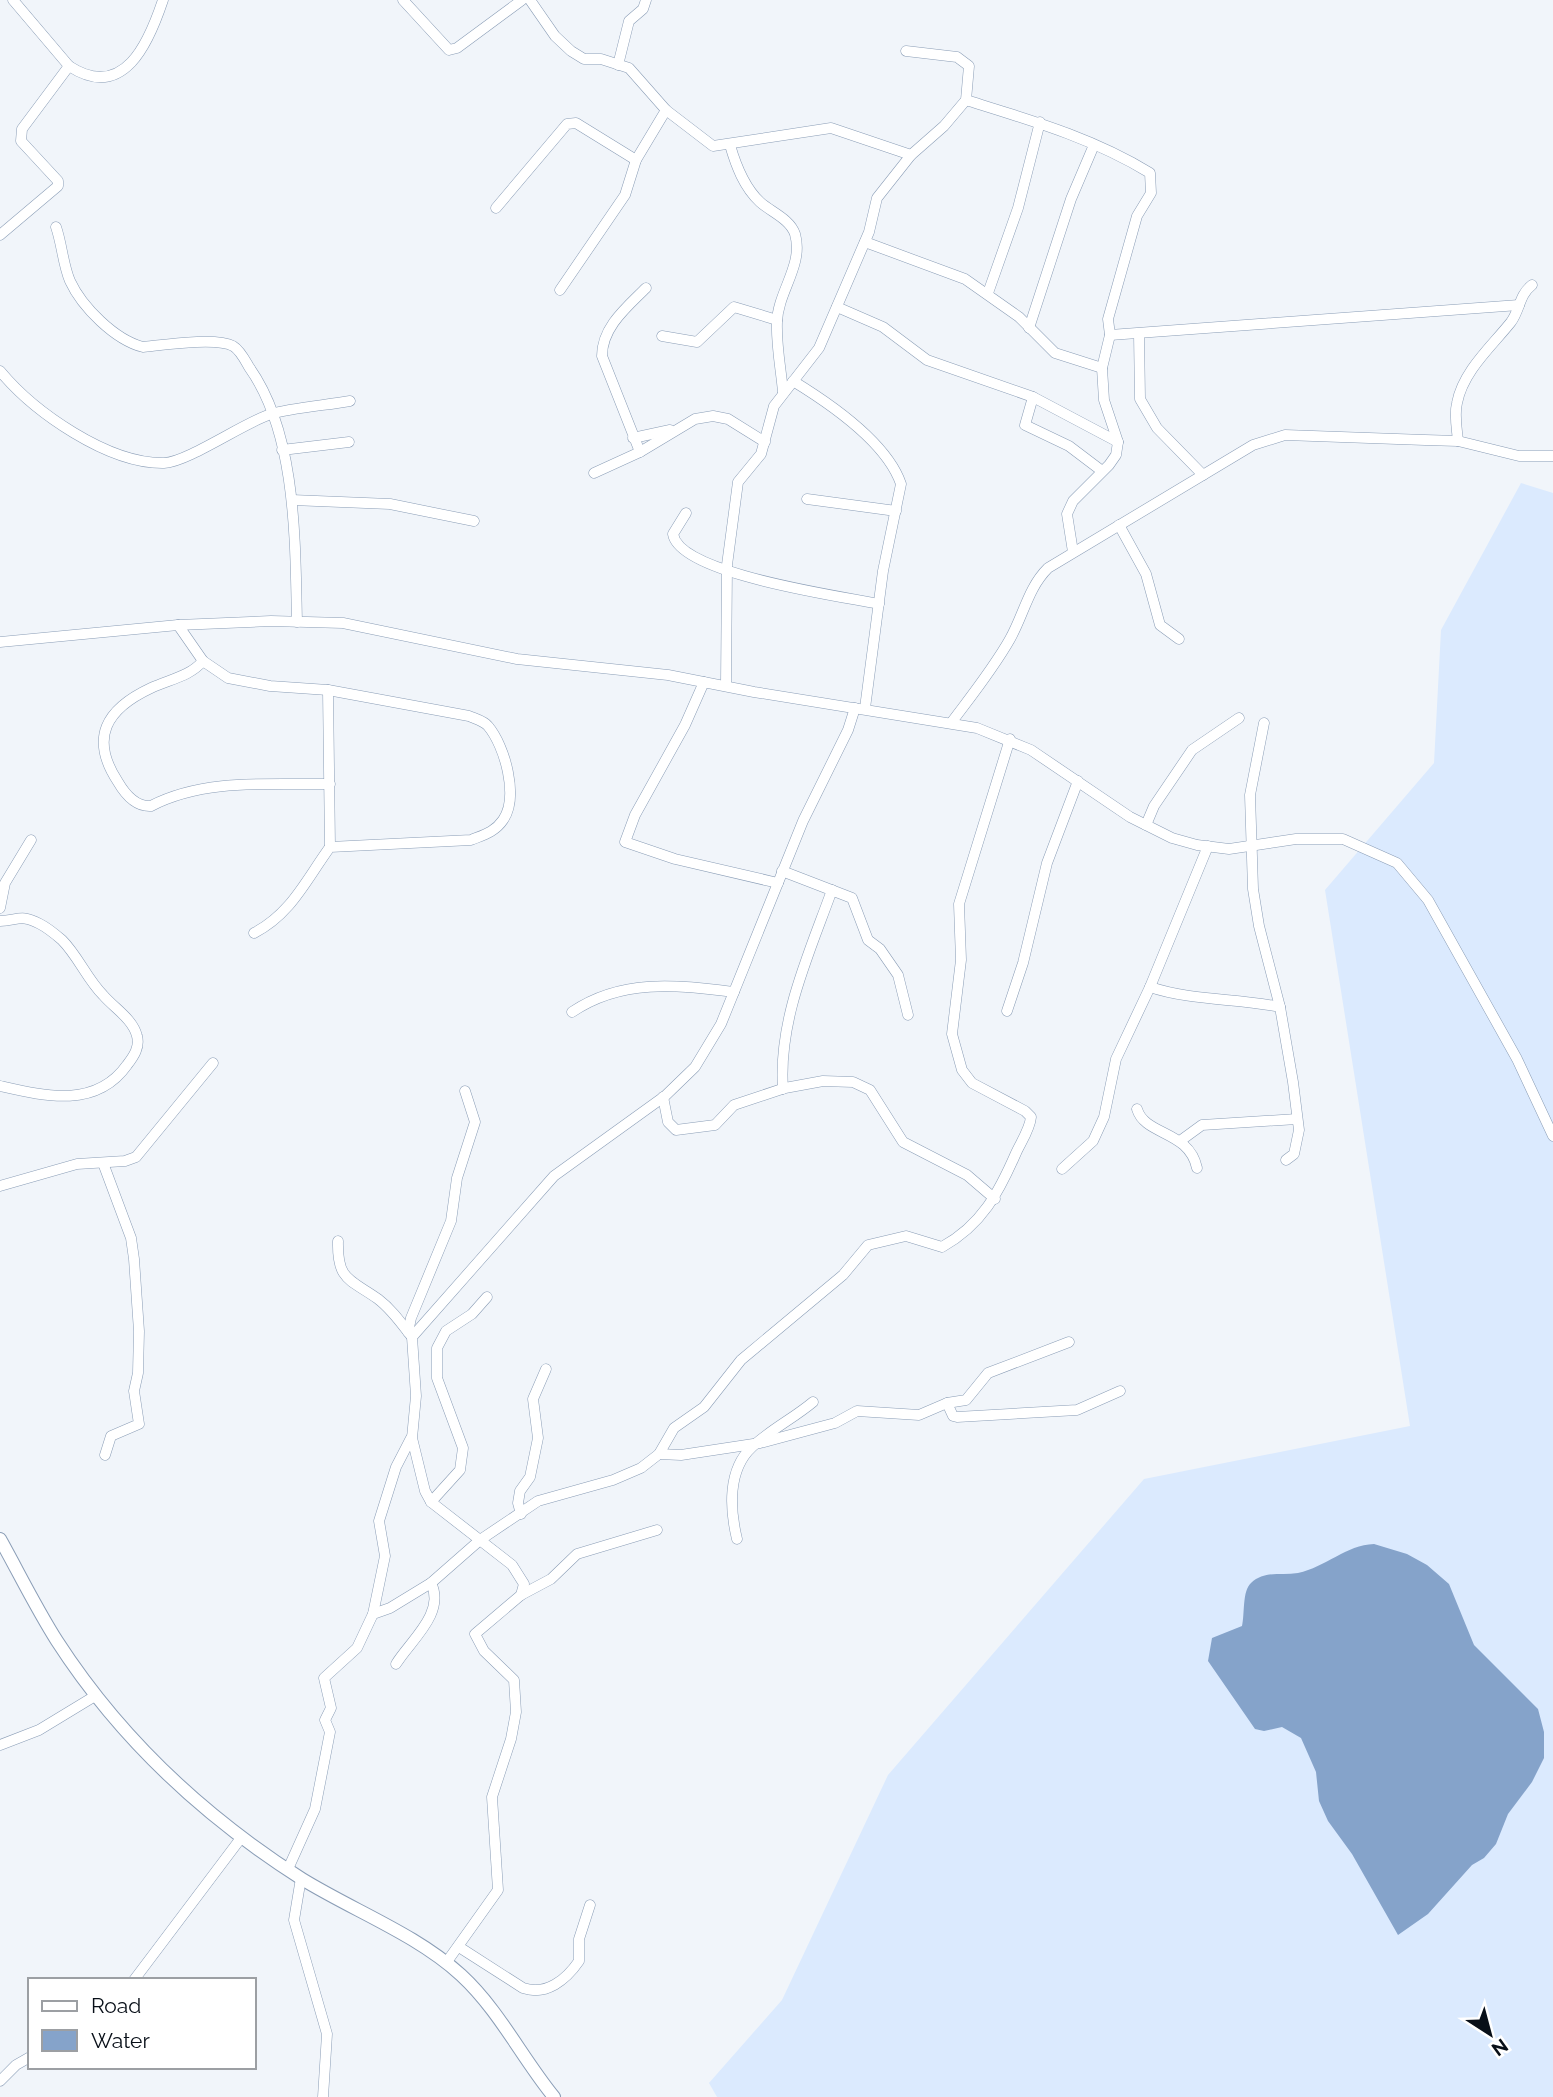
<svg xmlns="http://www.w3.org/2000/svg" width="1553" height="2097" font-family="Raleway,sans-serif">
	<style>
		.built { fill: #dbeafe }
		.water { fill: #85a3ca }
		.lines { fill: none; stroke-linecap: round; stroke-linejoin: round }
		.street-casing { stroke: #8a9db6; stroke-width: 11 }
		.secondary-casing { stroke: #8a9db6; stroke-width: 14 }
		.street { stroke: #fff; stroke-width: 10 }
		.secondary { stroke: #fff; stroke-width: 12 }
	</style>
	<rect width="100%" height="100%" fill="#f1f5fa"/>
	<!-- built -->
	<path class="built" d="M 1521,483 L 1553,493 L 1553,2097 L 717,2097 L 709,2083 L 782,2000 L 888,1775 L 1144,1479 L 1410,1426 L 1325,890 L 1434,763 L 1441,630 Z"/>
	<!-- water -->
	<path class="water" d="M 1374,1544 L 1407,1554 L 1427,1565 L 1449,1584 L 1474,1645 L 1538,1709 L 1544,1732 L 1544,1758 L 1532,1782 L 1508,1814 L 1496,1844 L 1484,1858 L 1472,1865 L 1428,1914 L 1398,1935 L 1352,1854 L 1328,1821 L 1319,1801 L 1316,1772 L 1301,1738 L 1282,1727 L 1264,1731 L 1255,1729 L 1208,1661 L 1212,1638 L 1242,1626 C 1245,1614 1242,1591 1251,1583 C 1265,1570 1281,1576 1298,1573 C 1326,1567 1346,1545 1374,1544 Z"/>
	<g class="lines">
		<defs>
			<g id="street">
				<path d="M 13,0 L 69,66 C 124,102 149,42 163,0"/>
				<path d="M 403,0 L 449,50 L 457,48 L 522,0"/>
				<path d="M 530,0 L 555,36 L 571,51 L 584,59 L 601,59 L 629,68 L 666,110 L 713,146 L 831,128 L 911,155"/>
				<path d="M 618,65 L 629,21 L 643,9 L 646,0"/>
				<path d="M 966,100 C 1030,120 1093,138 1150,173 L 1151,193 L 1137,216 L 1108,319 L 1110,335 L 1102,368 L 1104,400 L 1118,442 L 1116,455 L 1109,465 L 1073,501 L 1067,514 L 1073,552"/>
				<path d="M 730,145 C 736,166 744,187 760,202 C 771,212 790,219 795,234 C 804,265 778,291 777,322 C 776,345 781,369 783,392"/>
				<path d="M 496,208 L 567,124 L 576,123 L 636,160"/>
				<path d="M 56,227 C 62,244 63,265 70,281 C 82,307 115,340 143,347 C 163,345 216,337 233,346 C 240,350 245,360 249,367 C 297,434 295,542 297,622"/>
				<path d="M 0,235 L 58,186 L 58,181 L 21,141 L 22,129 L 69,66"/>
				<path d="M 865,242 L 965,279 L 1019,317 L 1055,353 L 1102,368"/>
				<path d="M 560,290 L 625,195 L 636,160 L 666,110"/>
				<path d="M 988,293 L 1018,208 L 1040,122"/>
				<path d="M 837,307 L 883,327 L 927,360 L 1033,397 L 1118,442"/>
				<path d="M 1029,328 L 1071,199 L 1094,145"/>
				<path d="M 1139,334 L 1140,399 L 1157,428 L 1203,475"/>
				<path d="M 1110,335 L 1519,305"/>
				<path d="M 662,336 L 697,342 L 734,307 L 777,320"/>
				<path d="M 0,371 C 34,412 108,464 164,463 C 188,462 245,422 271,414 C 290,408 328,405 350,401"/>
				<path d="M 793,381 C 829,403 887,443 901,484 L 883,571 L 865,708"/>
				<path d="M 1033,397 L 1025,425 L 1069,446 L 1102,471"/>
				<path d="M 633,438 L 670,430"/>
				<path d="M 1458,441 C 1457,429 1454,415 1457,403 C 1463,371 1492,346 1511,322 C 1520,310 1519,295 1532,285"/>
				<path d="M 282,450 L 349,442"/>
				<path d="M 640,452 L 602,356 C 602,327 627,307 646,288"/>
				<path d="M 594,473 L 640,452 L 695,419 L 713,416 L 728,419 L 765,442"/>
				<path d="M 807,499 L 896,511"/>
				<path d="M 292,500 L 390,504 L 474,521"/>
				<path d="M 686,513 L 673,534 C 679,574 840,596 879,604"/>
				<path d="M 1119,525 L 1146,574 L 1160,625 L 1179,639"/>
				<path d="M 178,625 L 203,661 L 228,678 L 270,686 L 328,690 L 469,716 C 476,719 484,721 488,726 C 505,746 519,797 503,820 C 495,832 483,835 471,840 L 330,847 C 306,880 291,914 254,933"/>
				<path d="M 0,642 L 178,625 L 271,621 L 343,623 L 517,659 L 668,675 L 754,692 L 977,728 L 1031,750 L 1130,817 L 1172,838 L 1197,845 L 1229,849 L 1296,839 L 1343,839 L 1397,863 L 1428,900 L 1517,1059 L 1553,1136"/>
				<path d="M 203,661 C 189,677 170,679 151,688 C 106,709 89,738 118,782 C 125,794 136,807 151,806 C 205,778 270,785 330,784"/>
				<path d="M 704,682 L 685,725 L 635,815 L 625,842 L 675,859 L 778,883"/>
				<path d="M 726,685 L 727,565 L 738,482 L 761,454 L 774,406 L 819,348 L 869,232 L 877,198 L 911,155 L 944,126 L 966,100 L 969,66 L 957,57 L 906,51"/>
				<path d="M 328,690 L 330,847"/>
				<path d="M 951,723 C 972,695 993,669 1010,639 C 1024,614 1028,588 1048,568 L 1253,445 L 1285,435 L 1425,440 L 1458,441 L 1519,456 L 1553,456"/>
				<path d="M 1264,723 L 1250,795 L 1253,889 L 1259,926 L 1280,1007 L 1293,1082 L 1299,1130 L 1294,1154 L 1286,1160"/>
				<path d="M 1146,825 L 1154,806 L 1192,750 L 1239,718"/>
				<path d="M 782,871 L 852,898 L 868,940 L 880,949 L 898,975 L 908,1015"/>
				<path d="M 0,908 L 5,883 L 31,840"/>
				<path d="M 0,921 C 19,920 21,914 40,924 C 48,928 55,934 62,940 C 78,956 87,979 103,995 C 114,1008 133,1019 137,1036 C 140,1047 134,1056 127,1065 C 96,1109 44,1096 0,1086"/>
				<path d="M 1150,987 C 1192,1001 1237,998 1280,1007"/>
				<path d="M 1007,1011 L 1023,963 L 1047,863 L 1078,781"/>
				<path d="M 572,1012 C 622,978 677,985 734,992"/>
				<path d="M 783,1089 C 778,1020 809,954 832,890"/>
				<path d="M 663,1097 L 668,1122 L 676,1130 L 715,1125 L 734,1105 L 785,1088 L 823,1081 L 853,1082 L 870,1090 L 903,1142 L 967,1175 L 995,1199"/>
				<path d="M 1137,1109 C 1145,1136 1189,1130 1197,1168"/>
				<path d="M 1180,1141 L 1202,1125 L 1297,1119"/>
				<path d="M 103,1163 L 131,1238 L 134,1259 L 139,1331 L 138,1373 L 134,1391 L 139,1424 L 111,1436 L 105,1455"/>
				<path d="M 1062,1169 L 1093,1141 L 1104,1117 L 1116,1059 L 1150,987 L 1208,846"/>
				<path d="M 0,1186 L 77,1164 L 125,1161 L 136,1157 L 213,1063"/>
				<path d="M 338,1241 C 337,1281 350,1279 378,1299 C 390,1308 399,1320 408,1332"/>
				<path d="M 412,1337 L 408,1332 L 411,1318 L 451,1221 L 457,1178 L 475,1122 L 465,1091"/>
				<path d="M 947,1403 L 953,1416 L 957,1417 L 1077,1410 L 1120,1391"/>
				<path d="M 659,1454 L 681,1455 L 760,1443 L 835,1423 L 857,1411 L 919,1415 L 947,1403 L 966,1400 L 988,1373 L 1069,1342"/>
				<path d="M 431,1502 L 460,1470 L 463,1448 L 437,1378 L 437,1348 L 446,1331 L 472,1314 L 487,1297"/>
				<path d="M 521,1514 L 518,1503 L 520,1491 L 530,1477 L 538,1438 L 533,1399 L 546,1369"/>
				<path d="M 737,1539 C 730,1510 727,1470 752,1447 C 770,1430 794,1418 813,1402"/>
				<path d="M 521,1595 L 551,1579 L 577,1554 L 657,1530"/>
				<path d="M 373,1614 L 390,1608 L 431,1583 L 480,1540 L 538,1501 L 613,1480 L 641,1468 L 659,1454 L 674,1428 L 704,1407 L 741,1360 L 843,1275 L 868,1245 L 906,1236 L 942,1247 C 982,1225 999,1192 1016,1153 C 1021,1142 1030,1129 1031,1117 L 1025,1111 L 972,1083 L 962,1070 L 952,1034 L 961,960 L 959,904 L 1010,739"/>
				<path d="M 396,1664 C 410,1641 446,1613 431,1583"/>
				<path d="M 0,1745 L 39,1730 L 95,1696"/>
				<path d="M 288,1869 L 315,1809 L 330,1732 L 325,1720 L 331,1708 L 324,1678 L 357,1648 L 373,1614 L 385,1556 L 379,1521 L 396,1467 L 411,1438"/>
				<path d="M 301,1878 L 294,1920 L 327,2034 L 323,2097"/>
				<path d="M 459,1947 L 523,1988 C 546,1996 566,1980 579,1961 L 579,1939 L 590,1905"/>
				<path d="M 446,1963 L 498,1890 L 492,1797 L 511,1739 L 516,1712 L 514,1680 L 484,1651 L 475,1634 L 521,1595 L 524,1584 L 512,1565 L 431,1502 L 425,1491 L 412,1438 L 416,1396 L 412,1337 L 554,1176 L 665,1096 L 695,1067 L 721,1024 L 803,821 L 848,730 L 855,708"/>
				<path d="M 134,1980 L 241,1838"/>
				<path d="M 0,2081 L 16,2065 L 30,2057"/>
			</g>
			<path id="secondary" d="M 0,1539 C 19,1573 36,1608 57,1641 C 121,1740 203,1816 302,1879 C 354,1911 416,1934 461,1975 C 499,2010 522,2058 554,2097"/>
		</defs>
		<!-- street casing -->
		<use href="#street" class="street-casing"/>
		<!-- secondary casing -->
		<use href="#secondary" class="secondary-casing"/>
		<!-- street -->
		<use href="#street" class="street"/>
		<!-- secondary -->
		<use href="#secondary" class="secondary"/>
	</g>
	<!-- legend -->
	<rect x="28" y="1978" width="228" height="91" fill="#ffffff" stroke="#9c9fa3" stroke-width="2"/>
	<rect x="42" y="2001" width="35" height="10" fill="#ffffff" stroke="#9c9fa3" stroke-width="2"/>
	<text x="91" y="2013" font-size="21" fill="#080f18">Road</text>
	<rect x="42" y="2030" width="35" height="21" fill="#85a3ca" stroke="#9c9fa3" stroke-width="2"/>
	<text x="91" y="2048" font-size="21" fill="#080f18">Water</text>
	<!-- north arrow -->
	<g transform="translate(1490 2034) rotate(144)" stroke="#ffffff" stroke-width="5" paint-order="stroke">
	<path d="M0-5L12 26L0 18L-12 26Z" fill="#080f18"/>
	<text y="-10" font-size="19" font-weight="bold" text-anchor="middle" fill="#080f18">N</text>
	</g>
</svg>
